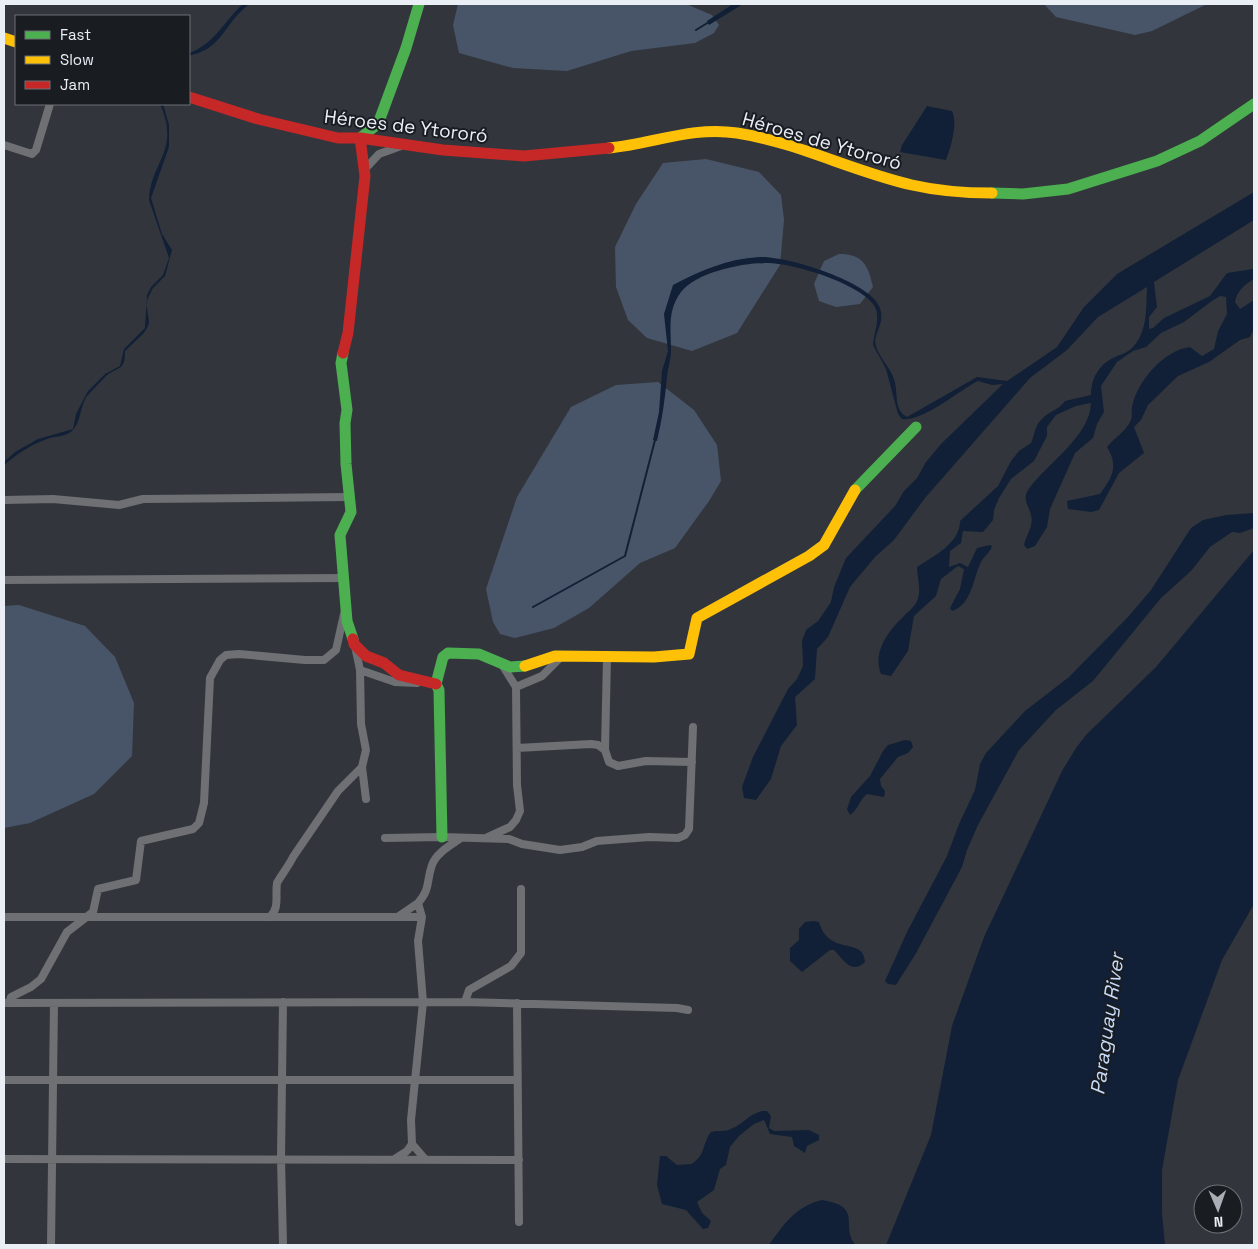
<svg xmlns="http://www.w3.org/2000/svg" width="1258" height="1249" font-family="'Space Grotesk',sans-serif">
<rect width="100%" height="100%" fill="#32363c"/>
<path fill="#485568" d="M458,4H686L712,15L719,25L714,33L695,43L631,51L567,71L513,68L459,53L453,25Z
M1044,4H1207L1152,31L1135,35L1056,17Z
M706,159L759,172L781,195L784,220L780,265L737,333L692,351L647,338L628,320L616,287L615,247L636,204L663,163Z
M839,254C863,254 868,265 873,287L860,304L836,307L819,301L814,284L824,261Z
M658,382L694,410L717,445L721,481L709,501L675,548L640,563L589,608L554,628L515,638L500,634L493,622L486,589L517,497L571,407L616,385Z
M19,605L85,626L115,657L134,703L132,756L94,794L30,823L4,828V606Z"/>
<path fill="#112036" d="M243,4H250C231,16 225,38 207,49C202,52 195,54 189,56V53C215,44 224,21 243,4Z
M733,4H743L709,25L707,21Z
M160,104H163L169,125V147L151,198L162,234L172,250L165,276L153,288L146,302L149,321L148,326L144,333L125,351C125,372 118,366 106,376C104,378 89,394 87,396C80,406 81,423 72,431C65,437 55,436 47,439C30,445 17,454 4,465V462L15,452L38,439L73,429L76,414L88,391L105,374L120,366L124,349L145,328L147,295L151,287L163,275L169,258L149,200C150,162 181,151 160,104Z
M927,106L952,111C958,123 951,147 946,160L900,152L902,145Z
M1254,192V220L1154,282L1157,307L1149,317V329L1153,328L1164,318L1210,296L1227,273L1253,269L1254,279C1244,285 1237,291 1235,302L1240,309L1254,300V329L1250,337L1240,340L1209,362L1178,376L1148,405L1141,420L1134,427L1144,453L1119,473L1099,510L1091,512L1068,509L1067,501L1100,494C1112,477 1119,467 1107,447C1114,438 1125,432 1130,422C1133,417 1131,413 1132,407C1137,381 1164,350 1190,347L1202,356L1214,349L1218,331L1227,314L1226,297L1220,296L1212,301L1184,322L1161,333L1146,347L1133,351L1117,362L1101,386L1104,412L1097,424L1093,438L1075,453L1050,509L1047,527L1035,546L1027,549L1024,545C1026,535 1034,526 1031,515C1029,506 1022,500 1028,490C1046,464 1090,437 1091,403L1076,406L1056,415L1047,427V436L1034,461L1011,479L999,498L994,510L993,520L983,532L963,531L961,543L950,551L949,567L960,563L968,567L977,548L990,545L992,546C990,553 984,556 981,562C973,578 972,605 952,611L950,608L960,589L964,569L958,566L941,579L936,596L914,616L908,651L891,676L881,674C872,652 889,630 904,616C908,611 914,608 917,601C922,589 917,579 917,567C934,556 960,543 960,521L998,486L1011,461L1019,451L1031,443C1034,437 1035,426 1040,421C1047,412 1059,410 1065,401L1091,395C1091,377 1100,363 1117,356C1122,354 1126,353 1131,349C1148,333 1146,308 1147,287L1098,317L1067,350L1030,378L925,498L894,540L875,557L850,587L828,637L817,649L815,679L795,697L797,725L781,746L771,779L756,800L744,798L742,787L753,757L788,689L797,679L803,666L802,641L806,630L818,621L831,602L834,587L846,558L895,506L904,491L917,478L926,462L941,444L1003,384L992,385L978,381C958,391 923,422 902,419L898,414L886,369L873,345C874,332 882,315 873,304C857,283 796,264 769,263C745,262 696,272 681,292C667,311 671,329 671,351C671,359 668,368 667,377C665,399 662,420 657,441L653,440L659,412L662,371L668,351L664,314L673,285C702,270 727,259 759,257C784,255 869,281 879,306C887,324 872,333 876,346C880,360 892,368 895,383C898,395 894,410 907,417L977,377L1007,381L1057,347L1084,307L1117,274Z
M1254,513V528L1240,533L1232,532L1210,547L1191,571L1161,598L1093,681L1056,710L1019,750L978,825L967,850L962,867L915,955L896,985L888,984L885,981L907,932L947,856L959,824L975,790L980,764L986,753L1025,711L1069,677L1128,617L1151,590L1191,528L1203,520L1226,515Z
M1254,550V904L1222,960L1178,1080L1162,1170V1213L1165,1245H886L931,1135L952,1026L984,937L1062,771L1076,748L1086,735L1156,667Z
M905,740L911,741L913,747L908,753L898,757L880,779L881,786L885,791L884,797L867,794C859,800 859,809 850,815L847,809L851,797L870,776L883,751L888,745Z
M814,921L819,922C829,957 864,936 865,962C851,975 844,960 834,950H830L802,972L790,961V948L799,940V929L805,922Z
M762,1111H767L771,1116L769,1128L774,1131L809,1130L819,1135V1140L807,1146L805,1153L794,1146L792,1137L770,1134L764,1120L754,1124L739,1136L730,1147L726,1165L720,1169L714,1190L697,1202L702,1213L711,1221L708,1228L703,1229L686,1210L662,1204L657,1185L660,1156H666L677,1165L691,1164C706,1156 702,1143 711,1132C718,1130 725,1132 731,1129C745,1123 746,1116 762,1111Z
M822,1200C865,1207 839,1226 856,1245H769C783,1225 796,1206 822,1200Z"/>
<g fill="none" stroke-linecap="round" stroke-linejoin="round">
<path stroke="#112036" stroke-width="2" d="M696,30L709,22
M533,607L625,556L655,440"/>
<path stroke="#6e7073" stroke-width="8" d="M4,145L32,154L36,150L50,104
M365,169L379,154L401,146
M4,500L53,499L119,505L143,499L348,497
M4,580L344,578
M355,646L360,670L395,682L417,683
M607,657L605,750L609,762L618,766L646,761L692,762
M360,670L361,724L366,750L362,767L366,799
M516,687L542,676L562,656
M517,748L591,744L598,745L605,750
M488,837L510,827L516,820L520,811L517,785L516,687L501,663
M385,838L442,837L509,839L522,844L560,850L582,847L597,841L649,837L678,838L685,835L689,829L693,727
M399,916L418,903
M4,917H422
M270,917C280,907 275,897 277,883C278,880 290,864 293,857L338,791L362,767
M465,1002L469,990L511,966L521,953V889
M4,1003L465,1002L677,1008L688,1010
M9,1003L11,997L31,987L41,979L67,932L93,912L98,889L136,880L141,841L193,829L199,823L204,803L210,678L220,660L226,655L239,654L305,660H324L336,650L344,614
M517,1003L519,1222
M4,1080H517
M396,1158L407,1151L412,1144
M4,1159L519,1160
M425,1159L412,1144L411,1120L423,1002L418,941L422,917L418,903C431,888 426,882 432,865C436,853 451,845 461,838
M51,1245L54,1003
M283,1245L281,1158L283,1002"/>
<path stroke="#4caf50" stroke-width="11" d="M360,138L378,124L406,48L419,4
M992,193L1023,194L1068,189L1157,161L1200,141L1254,104
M343,353L341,363L347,410L345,423L346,464L351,512L340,535L347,621L353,639
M855,490L916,427
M442,837L439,690L436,684L443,657L448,653L479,654L510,667L525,666"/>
<path stroke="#ffc107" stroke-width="11" d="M4,38L16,42
M609,148C653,144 692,126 737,133C796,142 854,172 912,185C938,191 965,193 992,193
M525,666L555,656L654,657L689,654L697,618L809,556L824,545L855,490"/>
<path stroke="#c62828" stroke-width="11" d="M189,97L258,119L338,138H360L443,150L524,156L609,148
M343,353L348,333L365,176L360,138
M353,639L354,644L366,656L384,663L399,675L436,684"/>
</g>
<g text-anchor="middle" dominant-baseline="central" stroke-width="4" stroke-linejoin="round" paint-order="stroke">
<g font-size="19" fill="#eaeff5" stroke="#191c21">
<text transform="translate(406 126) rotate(7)">Héroes de Ytororó</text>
<text transform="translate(822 141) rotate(16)">Héroes de Ytororó</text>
</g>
<g font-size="20" font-style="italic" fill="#c6daf9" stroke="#191c21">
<text transform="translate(1107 1024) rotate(-82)">Paraguay River</text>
</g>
</g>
<rect width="1258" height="1249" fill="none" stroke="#eaeff5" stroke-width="10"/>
<rect x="15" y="15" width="175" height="90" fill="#191c21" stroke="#6d7076"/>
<rect x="25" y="31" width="25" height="8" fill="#4caf50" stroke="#6d7076"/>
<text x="60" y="40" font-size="15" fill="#eaeff5">Fast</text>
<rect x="25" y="56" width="25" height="8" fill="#ffc107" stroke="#6d7076"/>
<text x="60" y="65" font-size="15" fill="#eaeff5">Slow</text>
<rect x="25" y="81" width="25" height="8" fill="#c62828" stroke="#6d7076"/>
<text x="60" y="90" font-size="15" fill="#eaeff5">Jam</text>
<g transform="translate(1218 1209) rotate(178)"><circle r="24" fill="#191c21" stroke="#6d7076"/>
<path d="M0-4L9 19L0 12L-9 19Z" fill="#aaaeb4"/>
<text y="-8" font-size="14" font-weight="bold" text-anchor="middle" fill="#eaeff5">N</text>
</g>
</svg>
